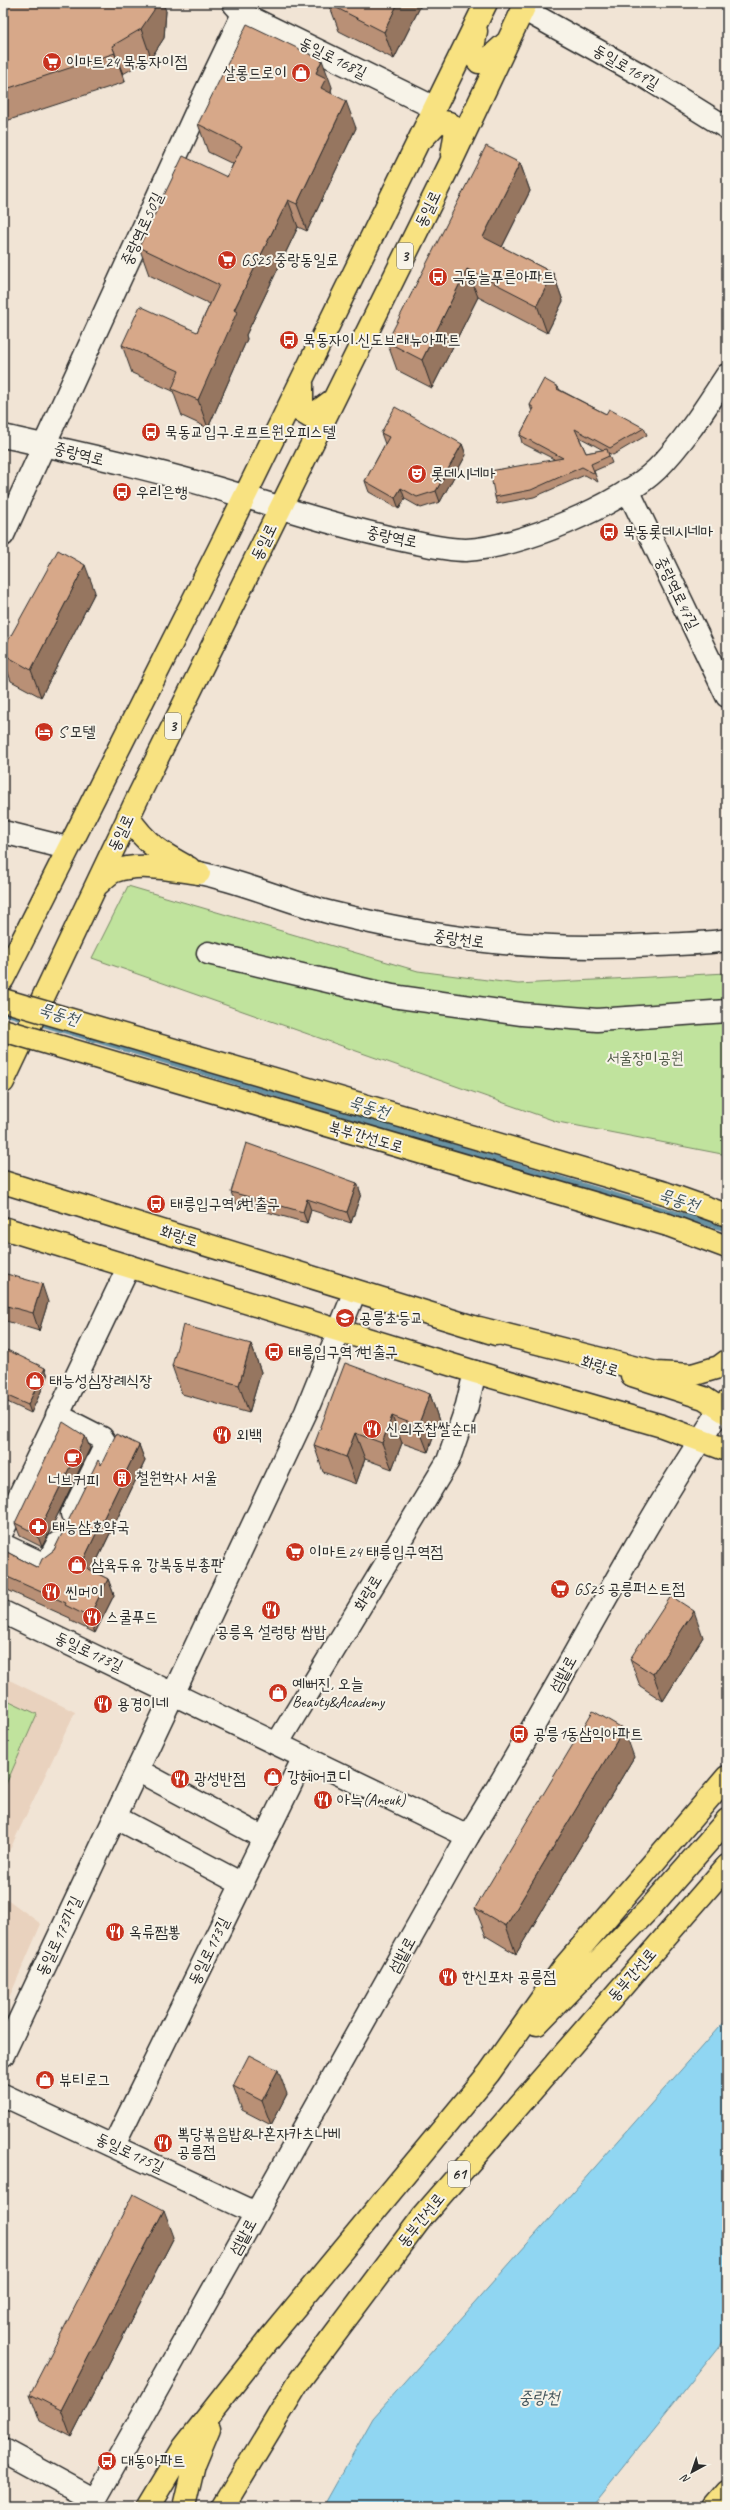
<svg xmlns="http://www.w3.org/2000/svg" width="730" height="2510" font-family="Caveat,'Poor Story',sans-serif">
<rect width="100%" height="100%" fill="#f1e4d5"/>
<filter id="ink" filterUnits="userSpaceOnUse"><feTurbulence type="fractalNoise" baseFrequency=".025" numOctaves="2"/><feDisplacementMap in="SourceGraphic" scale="8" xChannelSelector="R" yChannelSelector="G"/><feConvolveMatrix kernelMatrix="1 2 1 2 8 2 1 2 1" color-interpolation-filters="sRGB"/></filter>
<g filter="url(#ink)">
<path fill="#e9d2be" d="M3,1677L75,1712L3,1864Z
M3,1896L41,1924L3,2012Z"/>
<path fill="#c0e39d" stroke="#768764" d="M128,886L418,971L518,984L727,973V1155L558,1122L92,958Z
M3,1698L37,1714L3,1791Z"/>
<path fill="#90d6f2" stroke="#6892a2" d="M727,2018V2337L591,2507H323L373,2418Z"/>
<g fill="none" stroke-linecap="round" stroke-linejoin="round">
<path stroke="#6892a2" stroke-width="6" d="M3,1012L727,1229"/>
<g stroke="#2b2b2b" stroke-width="25">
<path id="street" d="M234,4L243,14L435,108
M523,9L645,77L727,128
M628,490L727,696
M3,535L199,106L243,14
M3,832L67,848
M208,953L392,996L522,1014L597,1020L727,1011
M57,1415L102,1438L106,1444L72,1514
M3,1530L129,1266
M3,1545L43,1564L49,1560L58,1543
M3,1612L468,1836
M277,1744L448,1461L466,1409L475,1372
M137,1770L264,1838
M115,1817L242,1884
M3,2055L306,1412L355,1291
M3,2095L256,2213
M114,2145L304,1757
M3,2450L95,2500"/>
</g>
<g stroke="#2b2b2b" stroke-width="25">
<path id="secondary" d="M3,436C84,454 167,472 246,497C298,513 349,529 402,540C422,544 445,550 466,550C518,548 620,505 657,469C684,442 706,407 727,375
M199,873C245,882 287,902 332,913C441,940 542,952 655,945C679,944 703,944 727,940
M91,2507L468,1836C556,1696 628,1546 721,1409"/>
</g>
<g stroke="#2b2b2b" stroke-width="25">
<path id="primary" d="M476,31L472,54L479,62L487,60L506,43
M423,138L439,121L449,123L456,130L452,155
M302,384V412L310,417L333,400
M128,817C147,845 160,852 189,868
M96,886C102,881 109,873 115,871C141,862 173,870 199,873
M3,979L219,549L486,3
M3,1082L139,795L451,162L526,3
M3,1182L496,1334
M3,1228L475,1372L662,1426L727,1450
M632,1375L704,1398L727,1413"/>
</g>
<g stroke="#2b2b2b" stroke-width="25">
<path id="highway" d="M665,1193L727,1215
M668,1225L727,1247
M479,1328L656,1373L692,1375L719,1367L727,1361
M721,1409L727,1402
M537,2024L649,1909L727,1820
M148,2507L184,2447L269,2339L489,2073L564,1967L727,1777
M184,2507L194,2464L209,2428
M223,2507L300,2380L423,2216L727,1866
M714,2507L727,2492"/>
</g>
<use href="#street" stroke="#f7f3e8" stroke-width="22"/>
<use href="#secondary" stroke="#f7f3e8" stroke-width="22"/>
<use href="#primary" stroke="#f8e281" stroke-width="22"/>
<use href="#highway" stroke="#f8e281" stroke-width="22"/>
<g stroke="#2b2b2b" stroke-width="25" stroke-linecap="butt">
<path id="highway-bridge" d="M3,1000L665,1193
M3,1030L668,1225"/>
</g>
<use href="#highway-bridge" stroke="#f8e281" stroke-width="22"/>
</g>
<path fill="#b99076" stroke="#2b2b2b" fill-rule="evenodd" d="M3,3L166,11L164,38L151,58L123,74L125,82L3,122Z
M422,3L394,59L339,31L329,4Z
M332,87L331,91L332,93L356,128L307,231L298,227L246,335L247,339L208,428L182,416L173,391L132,373L122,345L197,332L210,304L149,275L139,247L227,177L233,164L208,152L198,124Z
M520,163L530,191L502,247L553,273L563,301L547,333L478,297L432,388L397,370L387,342Z
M558,387L560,390L606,414L644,428L647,435L613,455L608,453L612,463L594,471L598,482L585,475L534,497L497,504L495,497L554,459L522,443L520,435L532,412L530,405ZM579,437L594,445L603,450L586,453Z
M381,433L462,444L466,455L440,502L421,508L405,499L399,509L369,492L365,481L385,444Z
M95,592L41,697L11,681L3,658V650Z
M357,1183L361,1194L351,1223L311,1210L307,1223L235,1203L231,1192Z
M3,1273L48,1302L39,1331L3,1320Z
M251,1344L261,1372L249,1413L182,1394L172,1366Z
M3,1358L45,1368L48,1376L31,1413L3,1400Z
M430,1394L439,1421L428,1452L402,1443L392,1469L365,1459L356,1484L323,1472L314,1445Z
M85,1436L90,1448L42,1547L20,1536L15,1523Z
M139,1445L145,1461L92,1571L108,1579L114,1595L95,1633L71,1621L70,1618L3,1588V1550L38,1568L54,1550L101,1465Z
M703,1637L663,1701L640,1686L630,1659Z
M634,1757L516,1954L486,1936L475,1908Z
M233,2086L287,2094L271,2125L242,2110Z
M174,2237L71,2437L40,2421L30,2394Z"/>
<path fill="#967660" stroke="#2b2b2b" d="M154,3H163L166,11L164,38L151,58L141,29Z
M398,3H422L394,59L384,32Z
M112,46L123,74L125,82Z
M322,60L332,87L331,91L336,106L331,116L316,73Z
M346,101L356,128L307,231L297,204Z
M520,163L530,191L493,265L483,237Z
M288,200L298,227L246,335L247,339L208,428L198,400L234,310Z
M467,269L478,297L432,388L422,360Z
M553,273L563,301L547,333L537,305Z
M462,444L466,455L440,502L436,491Z
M401,488L405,499L399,509L395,498Z
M85,565L95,592L41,697L31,670Z
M357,1183L361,1194L351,1223L347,1212Z
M307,1199L311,1210L307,1223L303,1212Z
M42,1284L48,1302L39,1331L33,1313Z
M251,1344L261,1372L249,1413L239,1385Z
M45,1368L48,1376L31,1413L28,1405Z
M430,1394L439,1421L428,1452L418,1426Z
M392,1416L402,1443L392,1469L382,1443Z
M355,1433L365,1459L356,1484L346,1457Z
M85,1436L90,1448L42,1547L37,1534Z
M139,1445L145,1461L87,1581L81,1565Z
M108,1579L114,1595L95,1633L89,1617Z
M694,1611L703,1637L663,1701L653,1674Z
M624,1729L634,1757L516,1954L506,1926Z
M3,1913L7,1924L3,1933Z
M278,2070L287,2094L271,2125L262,2101Z
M164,2210L174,2237L71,2437L61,2410Z"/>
<path fill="#d7a889" stroke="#2b2b2b" d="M3,3H154V10L141,29L112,46L115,53L3,90Z
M330,3H398L384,32L329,4Z
M247,24L322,60L316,73L326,78L321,88L346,101L297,204L288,200L234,310L237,312L198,400L172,389L179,371L122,345L140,306L197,332L219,285L139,247L183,156L227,177L242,146L198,124Z
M486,146L520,163L483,237L553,273L537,305L467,269L422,360L387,342Z
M544,379L558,387L557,389L606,414L609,409L644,428L610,448L575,429L586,453L607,449L609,456L591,464L595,474L582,467L531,490L495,497L490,471L563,458L520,435L534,408L530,405Z
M395,407L462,444L436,491L417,497L401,488L395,498L365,481L389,437L381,433Z
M58,550L85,565L31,670L3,654V650Z
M246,1143L357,1183L347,1212L307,1199L303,1212L231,1192Z
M3,1273L42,1284L33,1313L3,1305Z
M183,1325L251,1344L239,1385L172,1366Z
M7,1350L45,1368L28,1405L3,1394V1358Z
M345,1363L430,1394L418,1426L392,1416L382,1443L355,1433L346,1457L314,1445Z
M63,1422L85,1436L37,1534L15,1523Z
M116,1434L139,1445L81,1565L108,1579L89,1617L65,1605L66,1603L3,1575V1550L38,1568L42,1559L54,1550L98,1460L101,1465Z
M671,1596L694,1611L653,1674L630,1659Z
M593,1711L624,1729L506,1926L475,1908Z
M249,2055L278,2070L262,2101L233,2086Z
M133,2194L164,2210L61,2410L30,2394Z"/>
</g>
<defs>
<g id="supermarket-disc" transform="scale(1)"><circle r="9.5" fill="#c8321e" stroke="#f7f3e8"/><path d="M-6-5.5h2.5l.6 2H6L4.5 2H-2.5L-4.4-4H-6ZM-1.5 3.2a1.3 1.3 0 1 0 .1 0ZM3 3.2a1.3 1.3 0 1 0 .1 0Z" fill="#fff"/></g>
<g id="shop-disc" transform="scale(1)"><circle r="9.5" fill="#c8321e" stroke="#f7f3e8"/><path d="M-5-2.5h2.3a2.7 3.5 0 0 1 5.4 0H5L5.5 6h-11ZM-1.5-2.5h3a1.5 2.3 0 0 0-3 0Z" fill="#fff"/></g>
<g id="bus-disc" transform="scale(1)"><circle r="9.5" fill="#c8321e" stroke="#f7f3e8"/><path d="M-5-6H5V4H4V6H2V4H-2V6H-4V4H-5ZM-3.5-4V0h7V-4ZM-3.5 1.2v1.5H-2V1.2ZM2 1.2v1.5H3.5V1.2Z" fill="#fff"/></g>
<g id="theatre-disc" transform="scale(1)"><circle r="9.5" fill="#c8321e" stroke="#f7f3e8"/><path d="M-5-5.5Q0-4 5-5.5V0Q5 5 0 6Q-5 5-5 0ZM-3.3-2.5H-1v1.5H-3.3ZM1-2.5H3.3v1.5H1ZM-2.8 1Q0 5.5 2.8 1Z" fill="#fff"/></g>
<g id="hotel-disc" transform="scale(1)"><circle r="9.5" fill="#c8321e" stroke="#f7f3e8"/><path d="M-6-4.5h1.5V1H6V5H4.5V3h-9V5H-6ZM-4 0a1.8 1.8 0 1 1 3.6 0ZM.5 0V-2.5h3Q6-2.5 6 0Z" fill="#fff"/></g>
<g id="school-disc" transform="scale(1)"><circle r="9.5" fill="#c8321e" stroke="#f7f3e8"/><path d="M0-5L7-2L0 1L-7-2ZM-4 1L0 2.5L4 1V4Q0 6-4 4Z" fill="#fff"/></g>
<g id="restaurant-disc" transform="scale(1)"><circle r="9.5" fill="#c8321e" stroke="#f7f3e8"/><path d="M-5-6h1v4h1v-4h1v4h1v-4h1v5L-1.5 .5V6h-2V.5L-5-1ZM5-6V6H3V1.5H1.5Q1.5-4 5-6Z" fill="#fff"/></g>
<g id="cafe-disc" transform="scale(1)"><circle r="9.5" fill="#c8321e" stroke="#f7f3e8"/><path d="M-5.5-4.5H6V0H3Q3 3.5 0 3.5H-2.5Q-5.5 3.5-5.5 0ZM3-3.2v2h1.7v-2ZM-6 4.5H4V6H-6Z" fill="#fff"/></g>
<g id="building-disc" transform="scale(1)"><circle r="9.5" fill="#c8321e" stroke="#f7f3e8"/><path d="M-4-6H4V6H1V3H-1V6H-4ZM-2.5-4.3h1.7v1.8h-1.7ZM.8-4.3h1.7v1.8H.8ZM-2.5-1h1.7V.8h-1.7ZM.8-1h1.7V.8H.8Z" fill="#fff"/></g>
<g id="pharmacy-disc" transform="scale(1)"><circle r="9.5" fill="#c8321e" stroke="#f7f3e8"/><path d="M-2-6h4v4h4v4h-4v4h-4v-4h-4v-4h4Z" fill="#fff"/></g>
</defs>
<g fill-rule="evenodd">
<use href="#supermarket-disc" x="52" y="62"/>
<use href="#shop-disc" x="301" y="73"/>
<use href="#supermarket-disc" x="227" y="260"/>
<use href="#bus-disc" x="438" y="277"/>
<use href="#bus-disc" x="289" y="340"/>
<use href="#bus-disc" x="151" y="432"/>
<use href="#theatre-disc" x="417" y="474"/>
<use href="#bus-disc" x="122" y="492"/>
<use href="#bus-disc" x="609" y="532"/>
<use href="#hotel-disc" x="44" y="732"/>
<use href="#bus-disc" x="156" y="1204"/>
<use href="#school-disc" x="345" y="1318"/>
<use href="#bus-disc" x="274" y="1352"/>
<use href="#shop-disc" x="35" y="1381"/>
<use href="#restaurant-disc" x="372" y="1429"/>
<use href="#restaurant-disc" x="222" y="1435"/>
<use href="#cafe-disc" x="73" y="1458"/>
<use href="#building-disc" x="122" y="1478"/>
<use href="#pharmacy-disc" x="38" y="1527"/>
<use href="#supermarket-disc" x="295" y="1552"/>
<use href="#shop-disc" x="77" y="1565"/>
<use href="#supermarket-disc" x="560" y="1589"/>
<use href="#restaurant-disc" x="51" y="1592"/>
<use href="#restaurant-disc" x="271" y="1610"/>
<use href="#restaurant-disc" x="92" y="1617"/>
<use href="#shop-disc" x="278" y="1693"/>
<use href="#restaurant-disc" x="103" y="1704"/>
<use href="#bus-disc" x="519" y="1734"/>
<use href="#shop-disc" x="273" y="1777"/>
<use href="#restaurant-disc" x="180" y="1779"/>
<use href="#restaurant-disc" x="323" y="1800"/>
<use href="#restaurant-disc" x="115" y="1932"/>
<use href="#restaurant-disc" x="448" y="1977"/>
<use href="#shop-disc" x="45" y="2080"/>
<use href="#restaurant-disc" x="163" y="2143"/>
<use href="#bus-disc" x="107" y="2461"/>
</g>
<g text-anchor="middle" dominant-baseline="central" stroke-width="4" stroke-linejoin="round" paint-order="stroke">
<g fill="#f7f3e8" stroke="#686764" stroke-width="1">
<rect x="397" y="243" width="16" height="26" rx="3"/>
<rect x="165" y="713" width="16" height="26" rx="3"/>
<rect x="448" y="2161" width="22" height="26" rx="3"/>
</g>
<g font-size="15" font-weight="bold" fill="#2b2b2b">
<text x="405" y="256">3</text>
<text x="173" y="726">3</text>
<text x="459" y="2174">61</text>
</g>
<g font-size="16" fill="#2b2b2b" stroke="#f7f3e8">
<text transform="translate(333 58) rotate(26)">동일로168길</text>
<text transform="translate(626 67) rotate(30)">동일로169길</text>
<text transform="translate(428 209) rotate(-64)">동일로</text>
<text transform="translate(142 229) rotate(-65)">중랑역로50길</text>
<text transform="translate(79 454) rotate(14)">중랑역로</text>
<text transform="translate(392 537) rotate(12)">중랑역로</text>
<text transform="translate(264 542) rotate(-64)">동일로</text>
<text transform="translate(677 593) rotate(64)">중랑역로47길</text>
<text transform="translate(121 833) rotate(-65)">동일로</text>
<text transform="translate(459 939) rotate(8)">중랑천로</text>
<text transform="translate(366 1137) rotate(16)">북부간선도로</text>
<text transform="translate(179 1236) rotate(17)">화랑로</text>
<text transform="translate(600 1366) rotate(17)">화랑로</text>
<text transform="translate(368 1593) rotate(-59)">화랑로</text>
<text transform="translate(89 1652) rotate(25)">동일로173길</text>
<text transform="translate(563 1674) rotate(-61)">섬밭로</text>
<text transform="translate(59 1936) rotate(-65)">동일로173가길</text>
<text transform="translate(209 1951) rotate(-64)">동일로173길</text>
<text transform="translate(402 1955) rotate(-61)">섬밭로</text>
<text transform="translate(632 1975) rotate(-49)">동부간선로</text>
<text transform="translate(130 2153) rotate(25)">동일로175길</text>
<text transform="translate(421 2220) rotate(-51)">동부간선로</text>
<text transform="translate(243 2237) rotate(-61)">섬밭로</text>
</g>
<g font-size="16" fill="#2b2b2b" stroke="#f7f3e8" text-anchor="start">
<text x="66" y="62">이마트24 묵동자이점</text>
<text x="287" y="73" text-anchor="end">살롱드로이</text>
<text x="241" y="260">GS25 중랑동일로</text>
<text x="452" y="277">극동늘푸른아파트</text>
<text x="303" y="340">묵동자이.신도브래뉴아파트</text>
<text x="165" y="432">묵동교입구.로프트원오피스텔</text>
<text x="431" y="474">롯데시네마</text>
<text x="136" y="492">우리은행</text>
<text x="623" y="532">묵동롯데시네마</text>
<text x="58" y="732">S 모텔</text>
<text x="170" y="1204">태릉입구역8번출구</text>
<text x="359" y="1318">공릉초등교</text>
<text x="288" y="1352">태릉입구역1번출구</text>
<text x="49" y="1381">태능성심장례식장</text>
<text x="386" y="1429">신의주찹쌀순대</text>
<text x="236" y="1435">외백</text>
<text x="136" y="1478">철원학사 서울</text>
<text x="73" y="1480" text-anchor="middle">너브커피</text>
<text x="52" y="1527">태능삼호약국</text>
<text x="309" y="1552">이마트24 태릉입구역점</text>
<text x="91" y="1565">삼육두유 강북동부총판</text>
<text x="574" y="1589">GS25 공릉퍼스트점</text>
<text x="65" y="1592">씬머이</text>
<text x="106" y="1617">스쿨푸드</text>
<text x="271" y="1632" text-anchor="middle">공릉옥 설렁탕 쌉밥</text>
<text x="292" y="1684">예뻐진, 오늘<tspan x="292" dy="18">Beauty&amp;Academy</tspan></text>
<text x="117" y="1704">용경이네</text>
<text x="533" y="1734">공릉1동삼익아파트</text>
<text x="287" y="1777">강헤어코디</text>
<text x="194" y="1779">광성반점</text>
<text x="337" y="1800">아늑(Aneuk)</text>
<text x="129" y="1932">옥류짬뽕</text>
<text x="462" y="1977">한신포차 공릉점</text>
<text x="59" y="2080">뷰티로그</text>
<text x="177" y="2134">뽁당볶음밥&amp;나혼자카츠나베<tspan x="177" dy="18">공릉점</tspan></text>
<text x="121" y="2461">대동아파트</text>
</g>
<g font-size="16" fill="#505948" stroke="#f7f3e8">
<text x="645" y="1058">서울장미공원</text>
</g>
<g font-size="17" font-style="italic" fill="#44565d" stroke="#f7f3e8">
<text transform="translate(59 1014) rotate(17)">묵동천</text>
<text transform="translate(369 1107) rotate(17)">묵동천</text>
<text transform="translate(679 1200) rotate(17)">묵동천</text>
<text x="539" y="2397">중랑천</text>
</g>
</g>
<rect width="730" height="2510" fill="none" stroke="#f7f3e8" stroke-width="16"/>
<rect x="8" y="8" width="714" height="2494" fill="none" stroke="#2b2b2b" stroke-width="1.5" filter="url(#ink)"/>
<g transform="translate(692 2472) rotate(220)" stroke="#f7f3e8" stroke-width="3" paint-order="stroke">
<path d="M0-3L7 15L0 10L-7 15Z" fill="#2b2b2b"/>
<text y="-6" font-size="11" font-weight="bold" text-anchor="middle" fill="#2b2b2b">N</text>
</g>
</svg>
